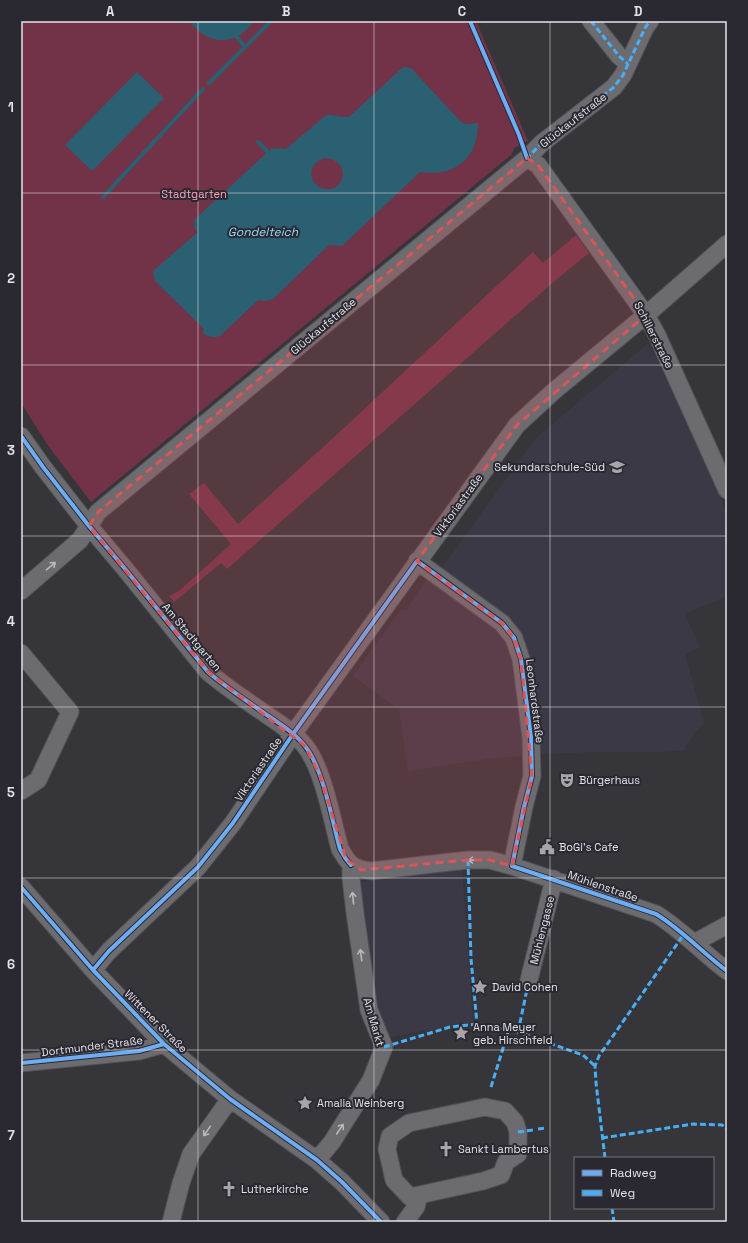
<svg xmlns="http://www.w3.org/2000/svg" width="748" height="1243" font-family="'Space Grotesk',sans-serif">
<rect width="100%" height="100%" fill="#35353a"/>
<path fill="#3c3947" d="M647,344L653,351L727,513V596L685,614L700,647L685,654L704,723L693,735L684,750L664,752H596L546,754L487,759L408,771L399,709L353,676L401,609L406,610L430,575L434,578L444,565L535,439Z
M462,868L473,1022L379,1039L356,883Z"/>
<path fill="#723348" d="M21,21H476L528,141L514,148L512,154L91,502L49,447L21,403Z
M576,235L589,253L557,279L227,569L221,563L174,602L169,596L179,591L231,544L189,494L204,483L238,524L332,439L533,252L543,263Z"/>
<path fill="#2b5f72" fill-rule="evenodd" d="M189,21H254C241,40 220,47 200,32C196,29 193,25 189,21Z
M406,67L411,68L462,123L467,124L478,123C478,159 455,177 420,172L342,246L330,245L327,247L273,299L266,301L258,300L220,336C213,338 207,337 202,332L204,329L155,281L153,271L198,232L194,227L195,219L272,148L286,149L326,115C337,114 339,119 350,116L402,68ZM326,158C352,161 345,193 324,189C318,187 314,184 312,178C309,168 316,160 326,158Z
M137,72L164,98L92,171L65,145Z"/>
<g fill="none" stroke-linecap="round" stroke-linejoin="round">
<path stroke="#2b5f72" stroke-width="4" d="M237,37L245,47
M209,83L271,21
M258,142L268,152
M103,197L203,89"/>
<g stroke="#515155" stroke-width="19">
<path id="minor" d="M591,21L619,56L628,64
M527,158L538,165L646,315L657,335L727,490
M21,436L43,467L89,526L126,570L208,672C227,688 247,701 267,715C280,724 295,733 305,746C323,768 332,820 340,849C349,865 353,869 371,871L468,860H490L512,866L656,914C682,930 703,953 727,971
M417,561L502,623L514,638L521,659L531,737L532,776L524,807L512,866
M21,591L80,540L98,512L527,158L542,143L614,87L623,75L645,28L650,21
M21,653L70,712L38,780L21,791
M21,887L93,970L164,1044L230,1099L317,1160L342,1182L381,1222
M694,943L727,925
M93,970L109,951L198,867L233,823L293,734L517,425L554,391L646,315L727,244
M529,980L554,879
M21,1063L139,1051L164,1044
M485,1107L505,1111L515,1122L518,1132V1154L506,1162L501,1175L483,1181L410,1197L394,1180L387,1149L390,1136L409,1123Z
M317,1160L332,1142L371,1080L384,1047L369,1010L355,913L351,878V865
M171,1222L181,1183L191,1154L230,1099
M405,1222L416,1207L419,1196"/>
</g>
<use href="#minor" stroke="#6c6b70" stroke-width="17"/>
<path stroke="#49aef6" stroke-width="3" stroke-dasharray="6 3" stroke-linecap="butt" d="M591,21L619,56L628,64
M526,157L527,158L542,143L614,87L623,75L645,28L650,21
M468,860L471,959L477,1024
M518,1032L529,980
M384,1047L450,1027L477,1024L518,1032L583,1055L595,1066
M491,1087L509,1029
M538,1129L547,1128
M518,1132L533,1130
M602,1138L693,1124L722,1125L727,1129
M605,1158L596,1083L595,1066L599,1056L684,934
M612,1208L614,1222"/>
<g stroke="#2a2932" stroke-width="6">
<path id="cycleway" d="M470,21L519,135L527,158
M21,436L43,467L89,526L126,570L208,672C227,688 247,701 267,715C280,724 295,733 305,746C323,768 332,820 340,849L346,859L351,865
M21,887L93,970L164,1044L230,1099L317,1160L342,1182L381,1222
M93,970L109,951L198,867L233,823L293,734L417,561L502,623L514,638L521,659L531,737L532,776L524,807L512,866L656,914C682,930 703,953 727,971
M21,1063L139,1051L164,1044"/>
</g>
<use href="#cycleway" stroke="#6dadf4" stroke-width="4"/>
</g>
<defs><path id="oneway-shaft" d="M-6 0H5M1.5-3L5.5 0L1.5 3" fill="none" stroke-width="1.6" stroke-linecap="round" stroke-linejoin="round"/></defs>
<g stroke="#b9b8bd">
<use href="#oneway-shaft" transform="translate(51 566) rotate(-40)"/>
<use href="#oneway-shaft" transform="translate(474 860) rotate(179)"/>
<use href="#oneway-shaft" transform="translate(353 898) rotate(-96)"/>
<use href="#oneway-shaft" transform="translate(361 955) rotate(-98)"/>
<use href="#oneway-shaft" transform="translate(340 1129) rotate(-56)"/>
<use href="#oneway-shaft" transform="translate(207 1131) rotate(125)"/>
</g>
<path fill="#d95658" fill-opacity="0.2" stroke="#d95658" stroke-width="3" stroke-dasharray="8 5" stroke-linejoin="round" d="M527,158L538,165L646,315L517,425L417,561L502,623L514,638L521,659L532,776L512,866L490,860H468L361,870L346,859L320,776L305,746L208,672L89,526L98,512Z"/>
<path fill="none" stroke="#e3e2e7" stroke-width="1" stroke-opacity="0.55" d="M198,21V1222M374,21V1222M550,21V1222M21,193H727M21,365H727M21,536H727M21,707H727M21,878H727M21,1050H727"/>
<defs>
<g id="school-bare" transform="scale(1.2)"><path d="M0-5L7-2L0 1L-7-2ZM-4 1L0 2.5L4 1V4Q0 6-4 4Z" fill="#a6a5aa" stroke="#2a2932" stroke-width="2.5" paint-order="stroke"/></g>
<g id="theatre-bare" transform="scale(1.2)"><path d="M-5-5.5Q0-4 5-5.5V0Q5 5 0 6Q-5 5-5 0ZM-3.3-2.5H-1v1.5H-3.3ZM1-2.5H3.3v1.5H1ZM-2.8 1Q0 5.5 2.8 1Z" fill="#a6a5aa" stroke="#2a2932" stroke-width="2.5" paint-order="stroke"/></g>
<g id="civic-bare" transform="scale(1.2)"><path d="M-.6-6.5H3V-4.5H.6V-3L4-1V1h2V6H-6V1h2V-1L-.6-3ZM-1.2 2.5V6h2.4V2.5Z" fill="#a6a5aa" stroke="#2a2932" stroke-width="2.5" paint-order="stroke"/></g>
<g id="sight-bare" transform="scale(1.2)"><path d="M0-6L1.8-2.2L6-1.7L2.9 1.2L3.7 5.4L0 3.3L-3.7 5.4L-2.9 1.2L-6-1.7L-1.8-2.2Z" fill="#a6a5aa" stroke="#2a2932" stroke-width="2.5" paint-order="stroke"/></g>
<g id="church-bare" transform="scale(1.2)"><path d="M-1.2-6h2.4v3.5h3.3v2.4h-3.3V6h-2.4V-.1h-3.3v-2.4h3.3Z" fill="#a6a5aa" stroke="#2a2932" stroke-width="2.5" paint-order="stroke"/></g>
</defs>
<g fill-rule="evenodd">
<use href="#school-bare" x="617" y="467"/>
<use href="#theatre-bare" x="567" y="780"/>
<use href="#civic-bare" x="547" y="847"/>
<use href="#sight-bare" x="480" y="987"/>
<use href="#sight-bare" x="461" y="1033"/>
<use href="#sight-bare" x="305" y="1103"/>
<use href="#church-bare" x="446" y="1149"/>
<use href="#church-bare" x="229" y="1189"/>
</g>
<g text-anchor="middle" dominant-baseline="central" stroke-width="4" stroke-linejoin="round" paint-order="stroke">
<g font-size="11" fill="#e3e2e7" stroke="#2a2932">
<text transform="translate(573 120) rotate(-38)">Glückaufstraße</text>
<text transform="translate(323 326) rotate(-40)">Glückaufstraße</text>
<text transform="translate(654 335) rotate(63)">Schillerstraße</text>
<text transform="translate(458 505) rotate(-54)">Viktoriastraße</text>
<text transform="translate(192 637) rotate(50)">Am Stadtgarten</text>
<text transform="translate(535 701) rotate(83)">Leonhardstraße</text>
<text transform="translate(258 769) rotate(-56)">Viktoriastraße</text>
<text transform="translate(603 886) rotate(19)">Mühlenstraße</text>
<text transform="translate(542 930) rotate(-76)">Mühlengasse</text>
<text transform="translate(156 1021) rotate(45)">Wittener Straße</text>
<text transform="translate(374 1022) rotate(74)">Am Markt</text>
<text transform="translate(92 1046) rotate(-7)">Dortmunder Straße</text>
</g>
<g font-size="11" fill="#ffa2bb" stroke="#2a2932">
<text x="194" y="194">Stadtgarten</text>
</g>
<g font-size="11" fill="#e3e2e7" stroke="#2a2932" text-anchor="start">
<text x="605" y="467" text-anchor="end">Sekundarschule-Süd</text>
<text x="579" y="780">Bürgerhaus</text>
<text x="559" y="847">BoGi's Cafe</text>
<text x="492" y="987">David Cohen</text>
<text x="473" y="1027">Anna Meyer<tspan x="473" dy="13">geb. Hirschfeld</tspan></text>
<text x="317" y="1103">Amalia Weinberg</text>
<text x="458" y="1149">Sankt Lambertus</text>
<text x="241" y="1189">Lutherkirche</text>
</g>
<g font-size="12" font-style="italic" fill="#92dffb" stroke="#2a2932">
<text x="263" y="232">Gondelteich</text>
</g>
</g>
<rect width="748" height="1243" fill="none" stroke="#2a2932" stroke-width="44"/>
<rect x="574" y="1157" width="140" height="52" fill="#2a2932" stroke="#74737a"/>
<rect x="582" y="1170" width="20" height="6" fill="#6dadf4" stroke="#74737a"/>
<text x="610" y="1177" font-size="12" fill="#e3e2e7">Radweg</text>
<rect x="582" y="1190" width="20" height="6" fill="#49aef6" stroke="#74737a"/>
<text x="610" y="1197" font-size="12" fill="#e3e2e7">Weg</text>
<rect x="22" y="22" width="704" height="1199" fill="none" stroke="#e3e2e7" stroke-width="1.5"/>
<g font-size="13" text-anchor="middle" font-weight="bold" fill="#e3e2e7">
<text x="110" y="16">A</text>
<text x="286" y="16">B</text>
<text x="462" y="16">C</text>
<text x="638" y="16">D</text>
<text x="11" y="112">1</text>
<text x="11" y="283">2</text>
<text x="11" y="455">3</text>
<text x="11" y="626">4</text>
<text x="11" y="797">5</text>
<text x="11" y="969">6</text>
<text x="11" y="1140">7</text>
</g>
</svg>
